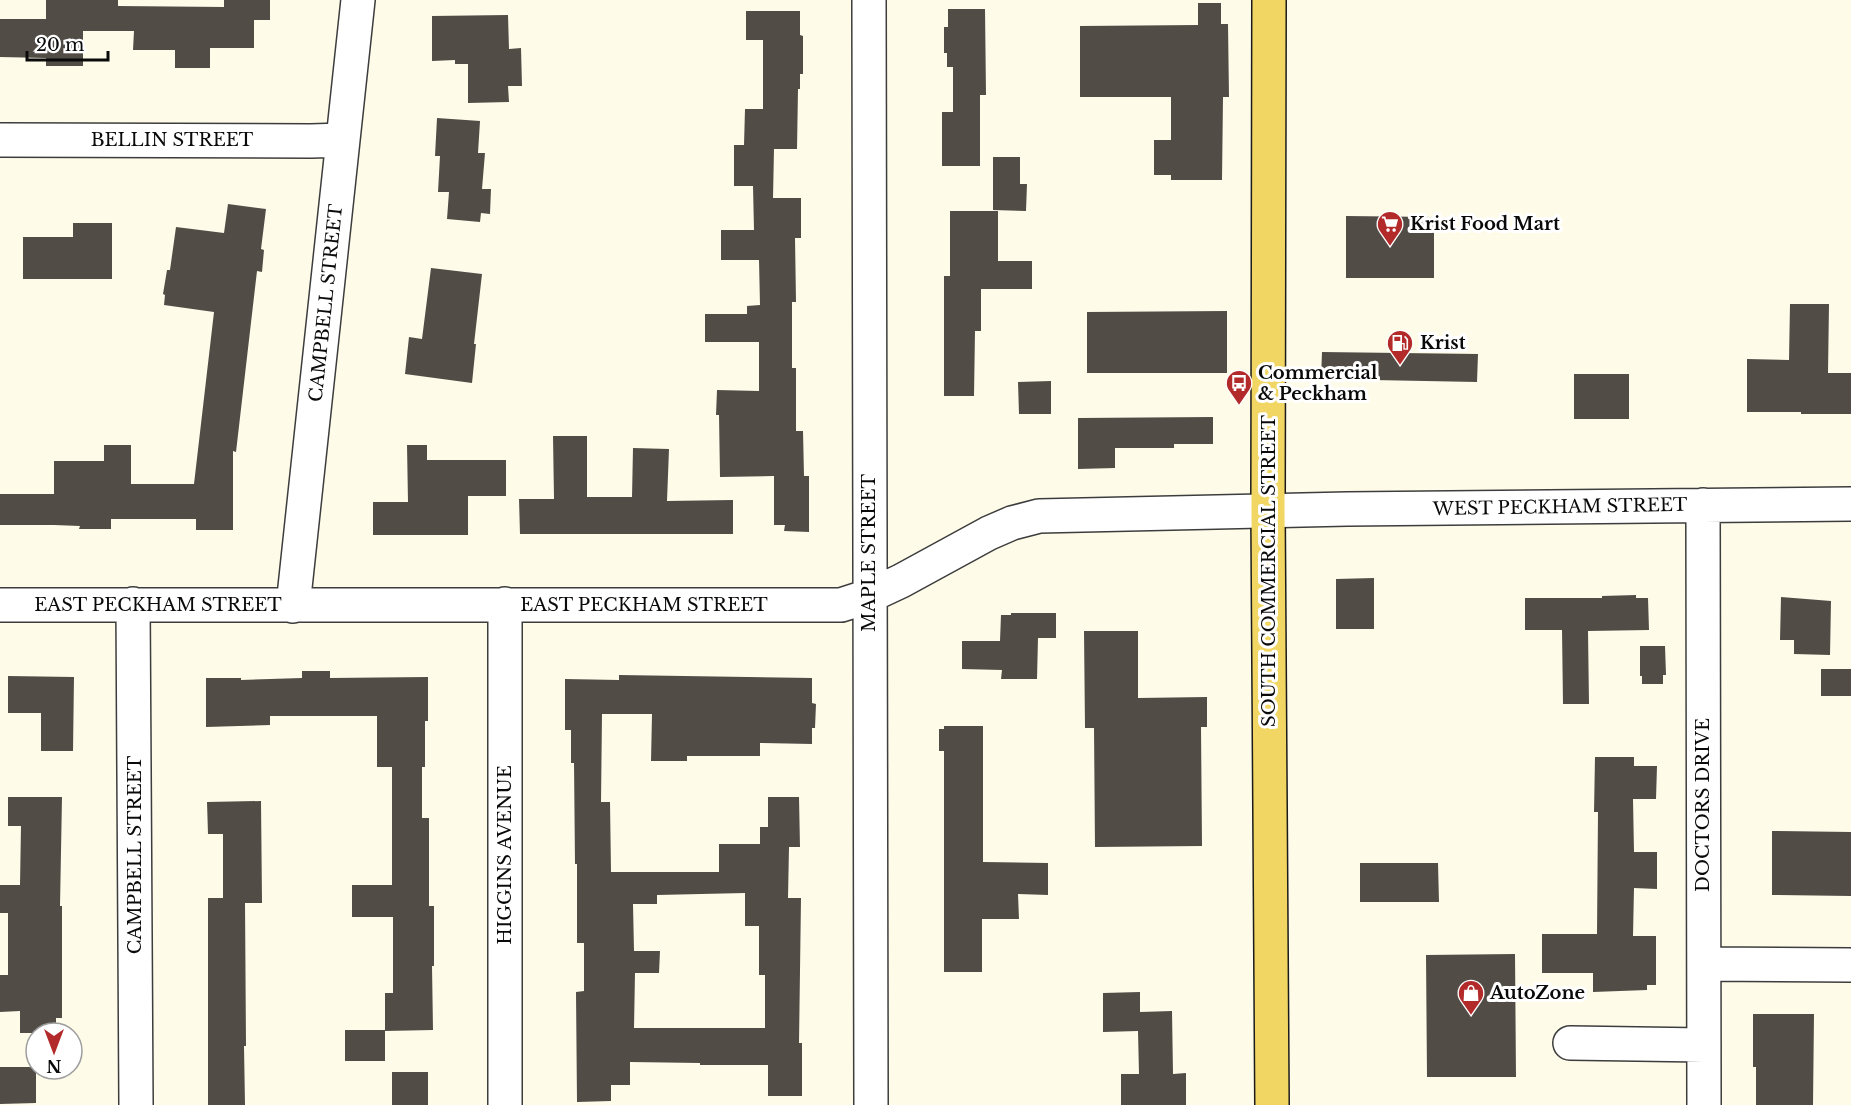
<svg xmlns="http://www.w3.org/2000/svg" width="1851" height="1105" font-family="'Libre Baskerville',serif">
<rect width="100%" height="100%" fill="#fefbe8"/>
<path fill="#524c47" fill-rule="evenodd" d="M46,0H118V6L224,7V0H270V20H254V48H210V68H175V50H133L134,31H83V66H46V58L0,57V19H46Z
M1198,3H1221V24H1228L1229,97H1223L1222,180H1171V175H1154V140H1171V97H1080V26L1198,25Z
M948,9H985L986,95H980V166H942V112H953V67H947V53H944V27H948Z
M746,11H800V35L803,36V74H800V89H798L797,149H774L773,198H801V238H795L796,302H792V368H796V431H803L804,476H809V532L784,531L785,525H774V476L720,477L719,415H716L717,390L759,391V342H705V314H747V306L760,305L759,260H721V230H754L753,186H734V145H744L745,109H763V40H746Z
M508,15L509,49L521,48L522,86H508L509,102L468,103V64H455V60L432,61V16Z
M437,118L480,121L478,153H485L482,189H491L490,214L481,213L480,222L447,219L449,192H438L440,156H435Z
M993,157H1020V184H1027L1026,211L993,210Z
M228,204L266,209L261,249L264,250L262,272L257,271L236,452L233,451V530H196V519H111V529H79L80,526L54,525H0V494H54V461H104V445H131V484H194L214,312L164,305L165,295L163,294L167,270H170L176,227L224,233Z
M950,211H998V261H1032V289H981V331H975L974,396H944V276H950Z
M1346,216L1434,217V278H1346Z
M73,223H112V279H23V237H73Z
M431,268L482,274L474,344H476L472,383L405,374L409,337L422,339Z
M1790,304H1829L1828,373H1851V414H1801V412H1747V359L1789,360Z
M1227,311V373H1087V312Z
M1322,352L1478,354L1477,382L1321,379Z
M1574,374H1629V419H1574Z
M1051,381V414H1019L1018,382Z
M1213,417V444H1174V448H1115V468L1078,469V418Z
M553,436H587V497H632L633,448L669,449L667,501L733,500V534H520L519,499H554Z
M407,445H427V460H506V496H468V535H373V502H408Z
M1374,578V629H1336V579Z
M1636,595V598H1648L1649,630L1588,631L1589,704H1563L1562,630H1525V598H1602V596Z
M1781,597L1831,601L1830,655L1794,654V640H1780Z
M1011,613H1056V638H1038L1037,679H1001L1002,670L962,669V641H1000L1001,615H1011Z
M1084,631H1138V698L1207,697V727H1201L1202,846L1095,847L1094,728H1085Z
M1640,646H1665L1666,675H1663V684H1642V676H1640Z
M1821,669H1851V696H1821Z
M302,671H330V678L428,677V721H425V767H422V818H429V906H434V966H432L433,1030L385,1031V993H393V917H352V885H392V767H377V716H270V725L206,727V678H241V680L302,678Z
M619,675L812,678V703L816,704L815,728H812V744L760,743V756H687V761H651L652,714H602L601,802H610L611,872H719V844H760V827H768V797H799L800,847H789L788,898H801L799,1043H802V1096H768V1065H700V1063L630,1062V1085H611V1101L577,1102L576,992L584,991V943H577V864H575L574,763H571V730H565V679L619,680ZM745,893V926H759V975H765V1028H634L635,973H659L660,951H634L633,904H657V895Z
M8,676L74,677L73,751H41V713H8Z
M944,726H983V862L1048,863V895L1018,894L1019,919H982V972H944V751H939V729H944Z
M1595,757H1634V766H1657L1656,799H1633L1634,852H1657V889L1634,888L1633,936H1656V985H1647V990L1593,992V973H1542V934H1597L1598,812H1594Z
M8,797H62L60,906H62V1018H56V1033H20V1011L0,1012V975H8V913H0V885H20L21,826H8Z
M261,801L262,903H245L246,1046H244L245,1105H208V898H223V834H208L207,802Z
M1772,831L1851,832V896L1772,895Z
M1360,863H1438L1439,902H1360Z
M1515,954L1516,1077H1427L1426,955Z
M1140,992V1012L1172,1011L1173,1074L1186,1073V1105H1121V1074H1139L1138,1031L1103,1032V993Z
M1753,1014H1814L1813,1105H1756V1067H1753Z
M345,1030H385V1061H345Z
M0,1067H36V1103L0,1104Z
M392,1072H428V1105H392Z"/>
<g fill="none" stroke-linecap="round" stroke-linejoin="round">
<g stroke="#3d3d3d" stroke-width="36">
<path id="minor" d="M869,0L871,1105
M0,140L311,141L343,140
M1703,505L1704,1105
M133,604L136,1105
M505,604V1105
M0,605H841L869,596L901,581L989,533L1012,523L1039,516L1347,509L1851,504
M293,606L358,0
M1704,964L1851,965
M1570,1043L1704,1045"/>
</g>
<g stroke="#1b1b1b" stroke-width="36">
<path id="major" d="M1269,0L1268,511L1272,1105"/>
</g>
<use href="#minor" stroke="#fff" stroke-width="33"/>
<use href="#major" stroke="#f2d663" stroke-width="33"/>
</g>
<defs>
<g id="supermarket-pin" transform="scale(1.35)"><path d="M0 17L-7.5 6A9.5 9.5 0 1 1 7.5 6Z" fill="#b22a2a" stroke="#fff"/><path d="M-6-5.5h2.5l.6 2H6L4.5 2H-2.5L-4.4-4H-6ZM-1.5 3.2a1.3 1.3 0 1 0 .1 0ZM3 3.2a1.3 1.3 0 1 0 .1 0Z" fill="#fff"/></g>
<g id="fuel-pin" transform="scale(1.35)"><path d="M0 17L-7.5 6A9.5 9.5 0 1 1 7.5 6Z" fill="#b22a2a" stroke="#fff"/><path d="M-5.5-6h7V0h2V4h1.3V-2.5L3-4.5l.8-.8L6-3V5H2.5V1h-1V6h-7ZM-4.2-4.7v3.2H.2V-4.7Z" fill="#fff"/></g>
<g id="bus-pin" transform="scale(1.35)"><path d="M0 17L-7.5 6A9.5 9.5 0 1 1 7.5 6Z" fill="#b22a2a" stroke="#fff"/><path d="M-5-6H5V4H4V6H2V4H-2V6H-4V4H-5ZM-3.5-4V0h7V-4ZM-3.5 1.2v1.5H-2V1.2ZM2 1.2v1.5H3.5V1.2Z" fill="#fff"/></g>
<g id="shop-pin" transform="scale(1.35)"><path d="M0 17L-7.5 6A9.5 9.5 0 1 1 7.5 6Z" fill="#b22a2a" stroke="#fff"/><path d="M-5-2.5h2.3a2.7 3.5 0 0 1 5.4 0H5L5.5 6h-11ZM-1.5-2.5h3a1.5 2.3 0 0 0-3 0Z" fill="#fff"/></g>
</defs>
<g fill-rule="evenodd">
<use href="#supermarket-pin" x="1390" y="224"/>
<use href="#fuel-pin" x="1400" y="343"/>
<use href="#bus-pin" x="1239" y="383"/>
<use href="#shop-pin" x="1471" y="993"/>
</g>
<g text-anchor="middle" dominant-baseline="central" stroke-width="6" stroke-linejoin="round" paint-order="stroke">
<g font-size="18" fill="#0a0a0a" stroke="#fff">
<text x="172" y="140">BELLIN STREET</text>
<text transform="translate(326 303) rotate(-84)">CAMPBELL STREET</text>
<text transform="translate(1560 507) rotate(-1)">WEST PECKHAM STREET</text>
<text transform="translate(869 553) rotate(-90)">MAPLE STREET</text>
<text transform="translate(1269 571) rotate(-90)">SOUTH COMMERCIAL STREET</text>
<text x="158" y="605">EAST PECKHAM STREET</text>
<text x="644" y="605">EAST PECKHAM STREET</text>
<text transform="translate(1703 805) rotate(-90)">DOCTORS DRIVE</text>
<text transform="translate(135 855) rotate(-90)">CAMPBELL STREET</text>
<text transform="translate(505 855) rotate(-90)">HIGGINS AVENUE</text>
</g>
<g font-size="18" font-weight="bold" fill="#0a0a0a" stroke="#fff" text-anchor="start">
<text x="1410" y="224">Krist Food Mart</text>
<text x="1420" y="343">Krist</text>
<text x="1258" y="373">Commercial<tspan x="1258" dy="21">&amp; Peckham</tspan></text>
<text x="1490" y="993">AutoZone</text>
</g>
</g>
<g transform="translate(54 1051) rotate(180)"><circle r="28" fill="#ffffff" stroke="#9d9d9d" stroke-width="1.5"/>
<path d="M0-4.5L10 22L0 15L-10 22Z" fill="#b22a2a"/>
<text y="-9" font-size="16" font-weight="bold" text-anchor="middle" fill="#0a0a0a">N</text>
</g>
<path d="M27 51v9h81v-9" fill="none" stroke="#0a0a0a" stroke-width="3"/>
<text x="36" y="51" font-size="18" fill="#0a0a0a" stroke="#ffffff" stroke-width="4.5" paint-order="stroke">20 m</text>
</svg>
